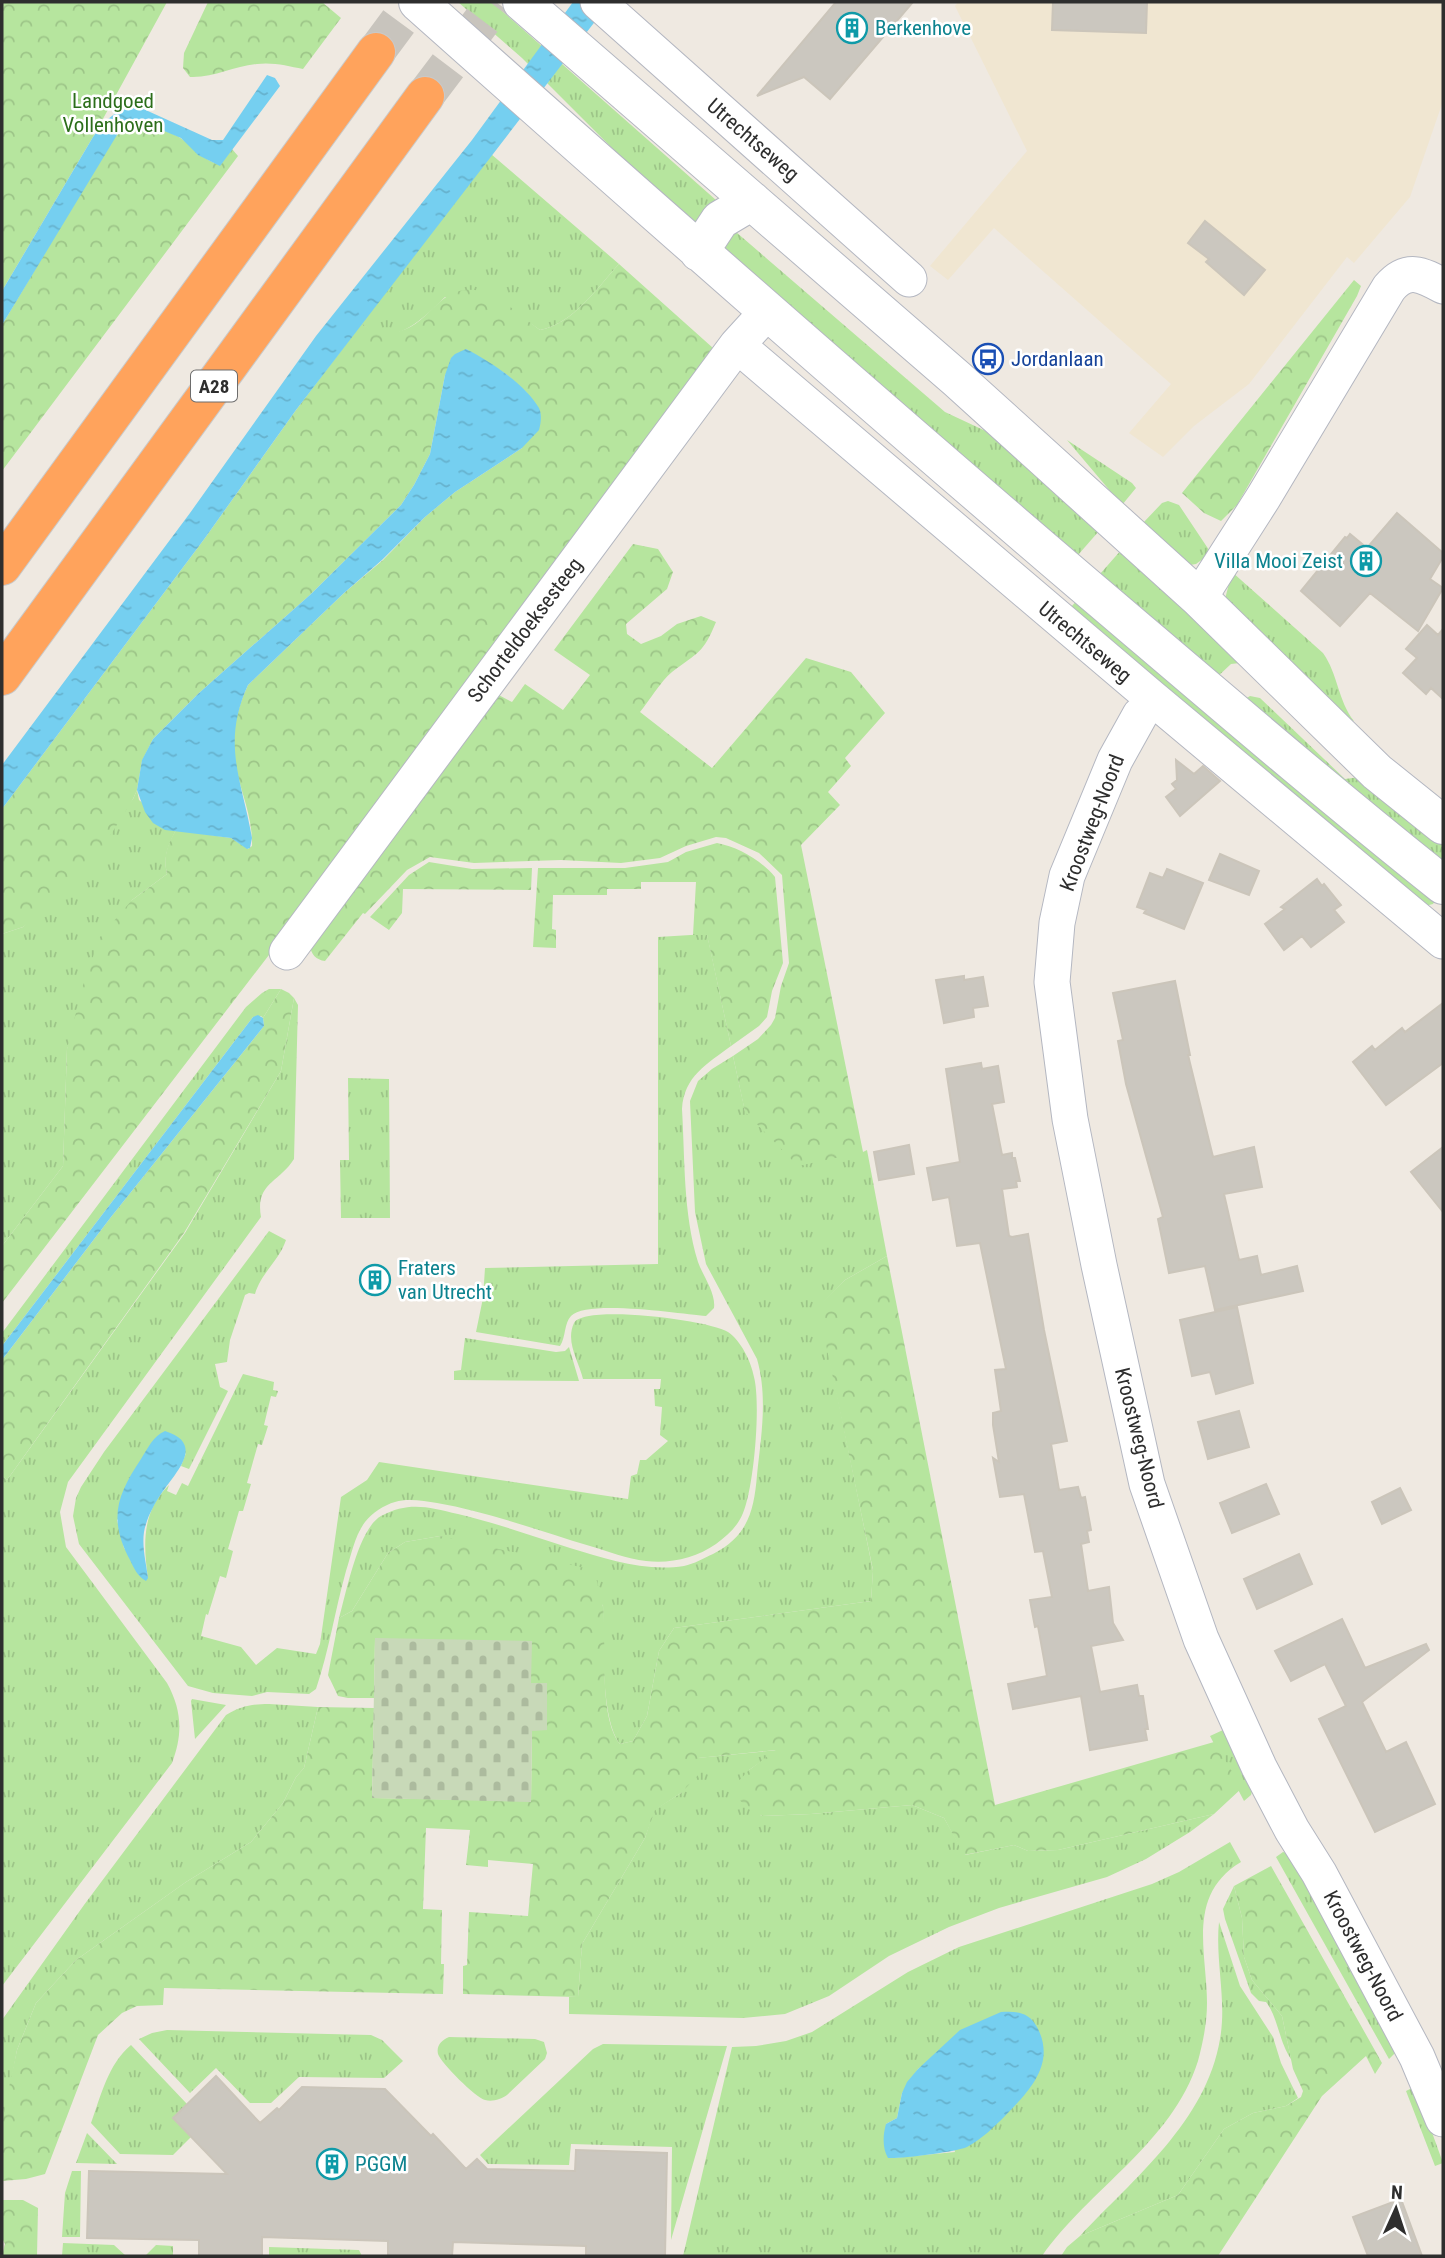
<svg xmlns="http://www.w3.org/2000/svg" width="1445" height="2258" font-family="'Roboto Condensed',sans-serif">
<defs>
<pattern id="grass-tufts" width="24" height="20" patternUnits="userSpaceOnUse" patternTransform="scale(1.75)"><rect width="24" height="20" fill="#b6e59e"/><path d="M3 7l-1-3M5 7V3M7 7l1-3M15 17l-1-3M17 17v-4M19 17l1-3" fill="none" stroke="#9dc588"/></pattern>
<pattern id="forest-crowns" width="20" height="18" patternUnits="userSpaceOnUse" patternTransform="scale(1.75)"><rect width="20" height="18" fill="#b6e59e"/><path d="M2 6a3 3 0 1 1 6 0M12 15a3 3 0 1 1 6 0" fill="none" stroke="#9dc588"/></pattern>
<pattern id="cemetery-stones" width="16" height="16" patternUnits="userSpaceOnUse" patternTransform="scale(1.75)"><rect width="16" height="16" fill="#c8d9b8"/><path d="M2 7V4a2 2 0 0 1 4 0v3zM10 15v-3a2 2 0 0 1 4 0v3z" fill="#acbb9e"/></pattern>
<pattern id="water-ripples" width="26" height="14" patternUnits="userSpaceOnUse" patternTransform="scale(1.75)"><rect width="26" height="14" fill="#75cff0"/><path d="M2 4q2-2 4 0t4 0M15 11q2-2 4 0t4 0" fill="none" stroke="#66b2ce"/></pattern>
</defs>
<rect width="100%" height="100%" fill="#efe9e1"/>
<path fill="#f0e6d1" d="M958,2H1443V101L1410,197L1354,263L1347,257L1249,384L1194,426L1163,457L1129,433L1171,384L994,228L948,280L930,266L1027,151L955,6Z"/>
<path fill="url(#grass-tufts)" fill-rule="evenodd" d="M458,2H492L725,208L694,230L522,58Z
M491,154L619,264C596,289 574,323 540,330L517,314L445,297C425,317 390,353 362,323Z
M736,232L945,412L992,434L1099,531L1071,563L720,254L723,234Z
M1067,440L1132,483L1136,488L1122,505Z
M1168,501L1179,505L1211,553L1196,564L1190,565L1143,523L1162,503Z
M1122,549L1240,663L1231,664L1215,679L1093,582Z
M1232,572L1323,653C1338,674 1338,701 1354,721L1342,716L1225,599Z
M1082,595L1439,894L1433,904L1425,906L1071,607Z
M1250,696L1260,698L1345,779L1360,777L1443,842V873L1245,699Z
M137,790L139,800L176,830C168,846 163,856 167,874L132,900L67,1049L63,1166L2,1246V934L23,927L133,799Z
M707,934L731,1046C707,1064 684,1076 682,1109C685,1159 683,1213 698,1262C703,1276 716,1293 714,1308L706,1316C681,1314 587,1299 571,1316C564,1323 566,1337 560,1346L476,1332L483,1298L485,1268L658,1264V937Z
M269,989H281L263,1018L261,1016L253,1017L2,1346V1333L246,1007L262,993Z
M294,998L298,1005L294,1159C279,1183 255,1183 261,1217L68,1482L60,1512L66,1547L167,1683C182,1710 183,1734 172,1763L2,1986V1476L7,1480L185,1233L281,1071Z
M733,1056L745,1111L863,1152L867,1150L887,1256L845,1280L819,1306L873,1571L871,1601L674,1628L659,1651L647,1716L633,1741L620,1744C600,1718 604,1639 603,1605L440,1536L405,1542L388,1553L352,1611L339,1618C346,1594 358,1529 381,1516C409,1501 428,1507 458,1514C496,1523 533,1536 570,1548C608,1559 644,1572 684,1566C694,1564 704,1558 713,1554C748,1536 754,1511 757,1475C761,1437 768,1397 757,1359L706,1264L695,1212L690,1101L698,1081L712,1069Z
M348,1078L389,1079L390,1218H341L340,1160H349Z
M269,1231L286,1240C279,1261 261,1273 255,1294L249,1293L245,1295L230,1340L227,1362L215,1364L220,1387L228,1391L189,1469L181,1466L186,1453L117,1520L124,1548L148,1578C143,1543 142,1511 169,1485L167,1491L176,1495L182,1483L188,1486L243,1374L274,1382L273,1390L278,1391L276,1397L271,1396L264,1425L268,1426L262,1445L258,1444L247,1483L251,1484L243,1511H239L228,1549L233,1551L226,1578L220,1576L208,1615L206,1614L201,1636L241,1647L256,1665L277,1648L316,1654L320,1644L341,1497L367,1480L379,1462L628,1499L631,1476L637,1474L640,1460H646L668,1441L660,1435L662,1407L655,1406L654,1389H660L661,1379H583C579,1361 565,1342 574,1323C584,1304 710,1320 728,1332C741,1341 751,1361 754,1377C761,1404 754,1487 743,1513C738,1526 728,1535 716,1544C696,1558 670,1564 646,1561C627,1559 608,1551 590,1546C539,1531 489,1512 437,1503C424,1501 408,1498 395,1502C384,1505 372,1513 365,1522C355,1535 351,1556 346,1571C335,1610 329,1651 316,1689L309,1694L267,1692L252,1696L213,1693L188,1686L79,1544L73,1516L76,1498L81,1487L104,1452Z
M465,1338L556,1352L565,1351L569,1347L579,1381L454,1380V1371L461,1370Z
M192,1699L226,1705L195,1739L191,1701Z
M269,1704L318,1707L304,1768L296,1777L283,1803L251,1842L186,1882L76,1960L36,2003L17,2050L2,2131V2020L84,1905L226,1715C241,1706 252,1704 269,1704Z
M1223,1730L1253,1788L1251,1795L1244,1801L1210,1736Z
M778,1750L749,1770L761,1816L811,1814L912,1805L944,1818L965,1855L1014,1845L1028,1851L1058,1850L1214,1814L1190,1832L1146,1859L1107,1877L999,1908L949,1927L889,1956L829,1996L785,2014L743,2018L569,2014V1997H578L582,1944L645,1838L654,1810L681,1793L697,1758Z
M1230,1842L1241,1862C1186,1895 1207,1952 1207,2003C1207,2023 1203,2042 1198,2061C1172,2143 1089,2189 1042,2256H683L732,2047L756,2046L786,2041L812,2032L908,1972L959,1947L1152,1884L1179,1872ZM931,2059L955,2152L893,2158L886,2124L897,2118L902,2093L918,2069Z
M1283,1852L1291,1854L1395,2041V2053L1389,2059L1276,1857Z
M1234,1886L1242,1918L1244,1957L1252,1980L1282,2016L1291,2059C1279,2042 1278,2017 1266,2002L1259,2001L1251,1993L1225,1919L1223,1909Z
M1219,1922L1240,1986L1273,2037L1281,2063L1298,2098L1286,2106L1253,2113L1224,2129L1178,2195L1080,2236C1134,2178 1206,2122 1220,2039C1227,2000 1215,1961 1219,1922Z
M167,2030L371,2035L382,2040L403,2061L384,2078L299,2077L271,2103H250L216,2068L190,2093L139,2039L152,2033Z
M449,2037L535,2039L544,2042L547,2053L545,2059L507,2095C501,2099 493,2102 485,2100C476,2098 441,2063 438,2054C436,2045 442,2040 449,2037Z
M603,2044L727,2046L671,2240L672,2147L571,2144L569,2165L488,2164L480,2155L593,2049Z
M131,2045L187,2104L173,2118L191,2137L173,2155L120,2154L91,2123C101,2096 108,2064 131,2045Z
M1412,2088H1416L1443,2163L1435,2166L1406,2091Z
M87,2133L117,2164L76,2163Z
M72,2171H81L80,2237H62L65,2193Z
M63,2243L114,2245L126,2256H62Z
M156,2245L173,2246V2256H145Z
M269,2247L359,2250L362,2256H269Z"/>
<path fill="url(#forest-crowns)" d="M2,2H167L93,137L2,291Z
M208,2H322L341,18L303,69C288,66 273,62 257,64C234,66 214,78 190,77L183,68L184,53Z
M145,123C157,128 172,132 182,139C196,149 203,160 220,165L232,149L238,156L2,471V325L111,142C121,129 129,124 145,123Z
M619,264L713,348L308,904L2,1303V1246L63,1166L67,1049L82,988L100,937L132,900L167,874C163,856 167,846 176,830L231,838L248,849L252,846C253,818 241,792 235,765C230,737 236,711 248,685L344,593L383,560L425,517L455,492L522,448L527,393L506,374L466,349L445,375L430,454L414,485L401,505L311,594L199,693L153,739L142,761L137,790L133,799L85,876L23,927L2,934V809L205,538L296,410L362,323C368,329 377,333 386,333C426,333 433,293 465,290C494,287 518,315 540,330C574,323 596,289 619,264Z
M1354,280L1361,286L1357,296L1237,505L1221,521L1204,513L1182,493Z
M633,544L658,549L673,572L667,589L626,624L627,634L641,644L661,636L677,624L701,616L716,622C703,654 698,652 672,672C660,682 650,700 640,712L712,768L806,658L851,672L885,713L845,758L851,766L828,792L840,805L801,845L863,1152L798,1166L745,1112L733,1056L758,1039L771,1025L775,1018L781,986L789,963L782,875L759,853L726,838L716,837L686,846L660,858L621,863L561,860L474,863L430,857L407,870L365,914L363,913L325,961C316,960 311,954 310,946L493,692L512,702L525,684L563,710L590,675L554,650Z
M717,843C738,847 761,860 775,877L783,963L772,991L767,1017L759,1026L731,1046L707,935H693L696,882H641V889H607V895H553L552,929L556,930V948L533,947L538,868H625L668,862L686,852Z
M429,862L472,869L532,868L531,890L403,889L402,913L389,930L370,917L409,875Z
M281,989L289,993L294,998L281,1071L184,1233L7,1480L2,1476V1360L111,1217L264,1026L263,1018Z
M887,1256L995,1805L1214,1742L1242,1788L1214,1814L1058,1850L1028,1851L1014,1845L964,1855L944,1818L912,1805L811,1814L762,1816L739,1800L734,1786L749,1770L776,1750L698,1758L701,1772L681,1793L655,1810L645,1838L582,1944L578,1997L463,1994V1966L467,1965L469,1912L528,1916L533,1864L488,1860V1867L466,1865L470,1830L426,1828L423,1909L442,1910L441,1964H444L443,1994L164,1988L163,2005L137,2006L122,2013L98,2035L45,2174L26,2179L2,2181V2131L5,2106L17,2050L36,2003L76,1960L186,1882L251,1842L283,1803L296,1777L304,1768L318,1707L374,1708L372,1798L531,1801L532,1730H547V1683H531L375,1638L374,1698H348L338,1696L328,1675L339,1618L352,1611L388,1553L405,1542L440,1536L585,1568L595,1575C598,1585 602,1597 603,1607C607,1643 598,1716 620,1744L633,1741L647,1716L659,1651L674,1628L871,1601L873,1570L818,1306L845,1280Z
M1271,1866L1382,2063L1375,2074L1366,2056L1322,2096L1218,2256H1061L1067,2247L1080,2236L1178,2195L1224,2129L1253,2113L1286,2106L1301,2097L1303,2091L1293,2069L1282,2016L1252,1980L1244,1957L1242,1918L1234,1886Z
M2,2200H23L38,2208L37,2256H2L5,2244L2,2238Z"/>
<path fill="url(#cemetery-stones)" d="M375,1638L532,1641L531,1683H547V1730L532,1731L531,1802L372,1798Z"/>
<path fill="url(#water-ripples)" d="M573,2H610L296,410L205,538L2,809V765L190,513L316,336L472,140Z
M267,75L275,78L280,86L220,166L198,155L181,138L145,123L134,124L120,130L2,325V291L93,137C106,120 116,107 139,107L212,140H223Z
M466,349C490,361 526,385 539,408C542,414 541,423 539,430L522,448L455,492L425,517L382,560L344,593L248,685C221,744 242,780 252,838L250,848L247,849L231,838L165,830L153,823L145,812L137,790L142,760L153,739L199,693L311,594L401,505L414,485L430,454L445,375L451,358L455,354Z
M258,1015L263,1018L264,1026L111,1217L2,1360V1346L253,1017Z
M165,1431C207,1444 174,1474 161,1494C155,1503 149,1514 146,1524C140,1541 146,1561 148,1578L146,1581C137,1576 134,1568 130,1560C108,1519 117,1495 141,1459C148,1448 153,1436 165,1431Z
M1001,2012C1017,2011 1029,2012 1037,2027C1057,2064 1028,2092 1005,2116C994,2127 982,2139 967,2147C956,2152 900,2159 888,2158C882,2148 883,2134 886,2124L897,2118L902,2093L907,2082L918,2069L960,2030Z"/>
<path fill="#cbc7bf" stroke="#cbc5ba" stroke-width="2" d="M836,2H913L830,99L804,77L757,96Z
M1053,2H1147L1146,33L1052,30Z
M1205,221L1265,270L1244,295L1206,262L1209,259L1188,243Z
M1397,513L1443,553V557L1430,579L1443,588L1418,631L1370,593L1340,626L1301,591L1345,537L1347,538L1350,534L1367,548Z
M1427,625L1438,635L1443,629V699L1431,688L1426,694L1403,673L1417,658L1406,649Z
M1176,760L1194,774L1203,766L1220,781L1180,816L1166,797L1176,789L1172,784L1177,780Z
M1220,854L1259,871L1249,895L1209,880Z
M1167,869L1203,883L1184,929L1144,913L1146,910L1137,907L1150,873L1163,878Z
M1317,879L1322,886L1324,884L1341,905L1334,910L1344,922L1311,947L1302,936L1284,950L1265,924L1285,909L1281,907Z
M964,976V980L983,977L988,1006L973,1008L974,1017L944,1023L936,980Z
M1175,981L1190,1055H1188L1213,1157L1254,1147L1262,1187L1224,1194L1239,1260L1257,1256L1261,1275L1297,1266L1303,1291L1215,1310L1205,1266L1169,1273L1158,1219L1163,1217L1126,1084L1118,1041L1123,1040L1113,993Z
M1443,1003V1063L1386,1105L1353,1062L1372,1046L1375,1050L1402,1028L1405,1032Z
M981,1063L982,1069L998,1066L1004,1102L992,1104L1002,1155L1012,1153V1158H1015L1020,1181H1016L1017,1187L1002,1189L1009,1236L1012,1237L1028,1234L1044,1330L1067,1441L1051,1444L1059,1490L1078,1487L1081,1498L1085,1497L1091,1530L1087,1531L1089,1542L1081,1544L1088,1591L1109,1587L1113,1623L1123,1640L1091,1646L1100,1692L1137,1685L1139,1696H1143L1148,1729H1145L1147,1740L1090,1750L1081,1696L1013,1709L1008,1684L1047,1676L1038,1626L1035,1627L1030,1600L1052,1597L1043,1551L1035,1552L1024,1494L1000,1497L993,1458L999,1462L993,1425V1413L1001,1411L995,1370L1006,1369L980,1243L957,1246L949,1197L933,1200L927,1168L960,1162L946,1069Z
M909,1145L914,1174L879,1180L874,1152Z
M1443,1147V1212L1411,1172Z
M1237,1307L1253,1383L1216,1394L1210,1372L1192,1376L1180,1320Z
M1239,1411L1249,1447L1208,1459L1198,1422Z
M1266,1484L1279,1514L1232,1533L1220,1503Z
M1400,1488L1411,1510L1382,1524L1372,1502Z
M1299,1554L1312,1584L1257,1609L1244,1579Z
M1342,1619L1365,1668L1426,1644L1429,1650L1362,1702L1386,1752L1406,1742L1435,1804L1375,1832L1319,1719L1346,1706L1325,1664L1291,1681L1275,1651Z
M216,2076L260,2123L277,2108L279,2110L302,2087L385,2089L431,2136L433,2134L466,2169L477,2159L487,2169L575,2171L576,2150L667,2153L665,2256H586V2246L453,2242L452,2256H388V2241L262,2237V2256H199V2240L87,2238L89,2171L227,2174L173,2118Z
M1401,2199L1422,2256H1368L1353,2217Z"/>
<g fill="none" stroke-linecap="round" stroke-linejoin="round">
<path stroke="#c8c4bd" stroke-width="38" stroke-dasharray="38 19" stroke-linecap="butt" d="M376,52L413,2
M425,96L496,2"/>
<g stroke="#b4b7c1" stroke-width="37">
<path id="minor" d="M598,2L909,279
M737,345L1151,697L1443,941
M1199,598L1263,498L1389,288C1407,267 1421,274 1443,286
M1140,715L1115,760L1067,876L1057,923L1052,982L1070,1119L1099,1265L1147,1484L1201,1639L1259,1767L1292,1830L1319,1873L1417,2057L1443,2119
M287,952L737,345L768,311"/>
</g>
<g stroke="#b4b7c1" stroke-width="40">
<path id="secondary" d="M418,2C638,198 859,393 1083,584C1202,685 1320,787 1443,885
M522,2L957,379L1199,598L1377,772L1443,825
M699,252L720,220L752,201"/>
</g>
<g stroke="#c9c9c9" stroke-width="40">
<path id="motorway" d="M2,566L376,52
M2,676L425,96"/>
</g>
<use href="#minor" stroke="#fff" stroke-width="35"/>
<use href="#secondary" stroke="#fff" stroke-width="38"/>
<use href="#motorway" stroke="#ffa35c" stroke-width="38"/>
</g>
<defs>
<g id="building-ring" transform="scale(1.575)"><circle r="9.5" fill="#fff" stroke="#0f9aa8" stroke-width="1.5"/><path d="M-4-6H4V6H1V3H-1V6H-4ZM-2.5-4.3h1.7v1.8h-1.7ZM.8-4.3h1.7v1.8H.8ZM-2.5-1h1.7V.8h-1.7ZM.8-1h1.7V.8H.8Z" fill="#0f9aa8"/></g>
<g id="bus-ring" transform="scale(1.575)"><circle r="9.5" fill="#fff" stroke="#1a4fb4" stroke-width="1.5"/><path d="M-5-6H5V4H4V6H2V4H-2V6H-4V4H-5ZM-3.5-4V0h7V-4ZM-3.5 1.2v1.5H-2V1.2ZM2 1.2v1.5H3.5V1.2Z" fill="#1a4fb4"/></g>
</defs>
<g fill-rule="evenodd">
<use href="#building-ring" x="852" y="28"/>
<use href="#bus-ring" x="988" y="359"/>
<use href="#building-ring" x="1366" y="561"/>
<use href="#building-ring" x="375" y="1280"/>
<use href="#building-ring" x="332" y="2164"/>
</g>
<g text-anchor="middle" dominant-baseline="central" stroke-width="5" stroke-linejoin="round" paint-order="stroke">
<rect fill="#fff" stroke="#6d6d6d" stroke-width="2" x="191" y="370.5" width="46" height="31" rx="5"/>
<g font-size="19" font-weight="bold" fill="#2e2e2e">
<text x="214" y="386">A28</text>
</g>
<g font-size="21" fill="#0d838f" stroke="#fff" text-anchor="start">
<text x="875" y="28">Berkenhove</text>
<text x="1343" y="561" text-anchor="end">Villa Mooi Zeist</text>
<text x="398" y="1268">Fraters<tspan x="398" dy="24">van Utrecht</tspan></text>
<text x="355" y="2164">PGGM</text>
</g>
<g font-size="21" fill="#2c6e1b" stroke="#fff">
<text x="113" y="101">Landgoed<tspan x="113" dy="24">Vollenhoven</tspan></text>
</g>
<g font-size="21" fill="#2e2e2e" stroke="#fff">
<text transform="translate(753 140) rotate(41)">Utrechtseweg</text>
<text transform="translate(525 630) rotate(-53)">Schorteldoeksesteeg</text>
<text transform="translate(1085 642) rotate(40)">Utrechtseweg</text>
<text transform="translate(1092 823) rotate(-69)">Kroostweg-Noord</text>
<text transform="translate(1139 1438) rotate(76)">Kroostweg-Noord</text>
<text transform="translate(1363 1956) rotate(62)">Kroostweg-Noord</text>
</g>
<g font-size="21" fill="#164399" stroke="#fff" text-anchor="start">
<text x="1011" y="359">Jordanlaan</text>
</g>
</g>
<rect width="1445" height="2258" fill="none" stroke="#2e2e2e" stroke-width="7"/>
<g transform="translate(1396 2209) rotate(3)" stroke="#ffffff" stroke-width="5" paint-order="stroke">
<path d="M0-5L12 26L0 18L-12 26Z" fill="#2e2e2e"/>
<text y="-10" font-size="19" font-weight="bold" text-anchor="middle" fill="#2e2e2e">N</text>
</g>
</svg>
